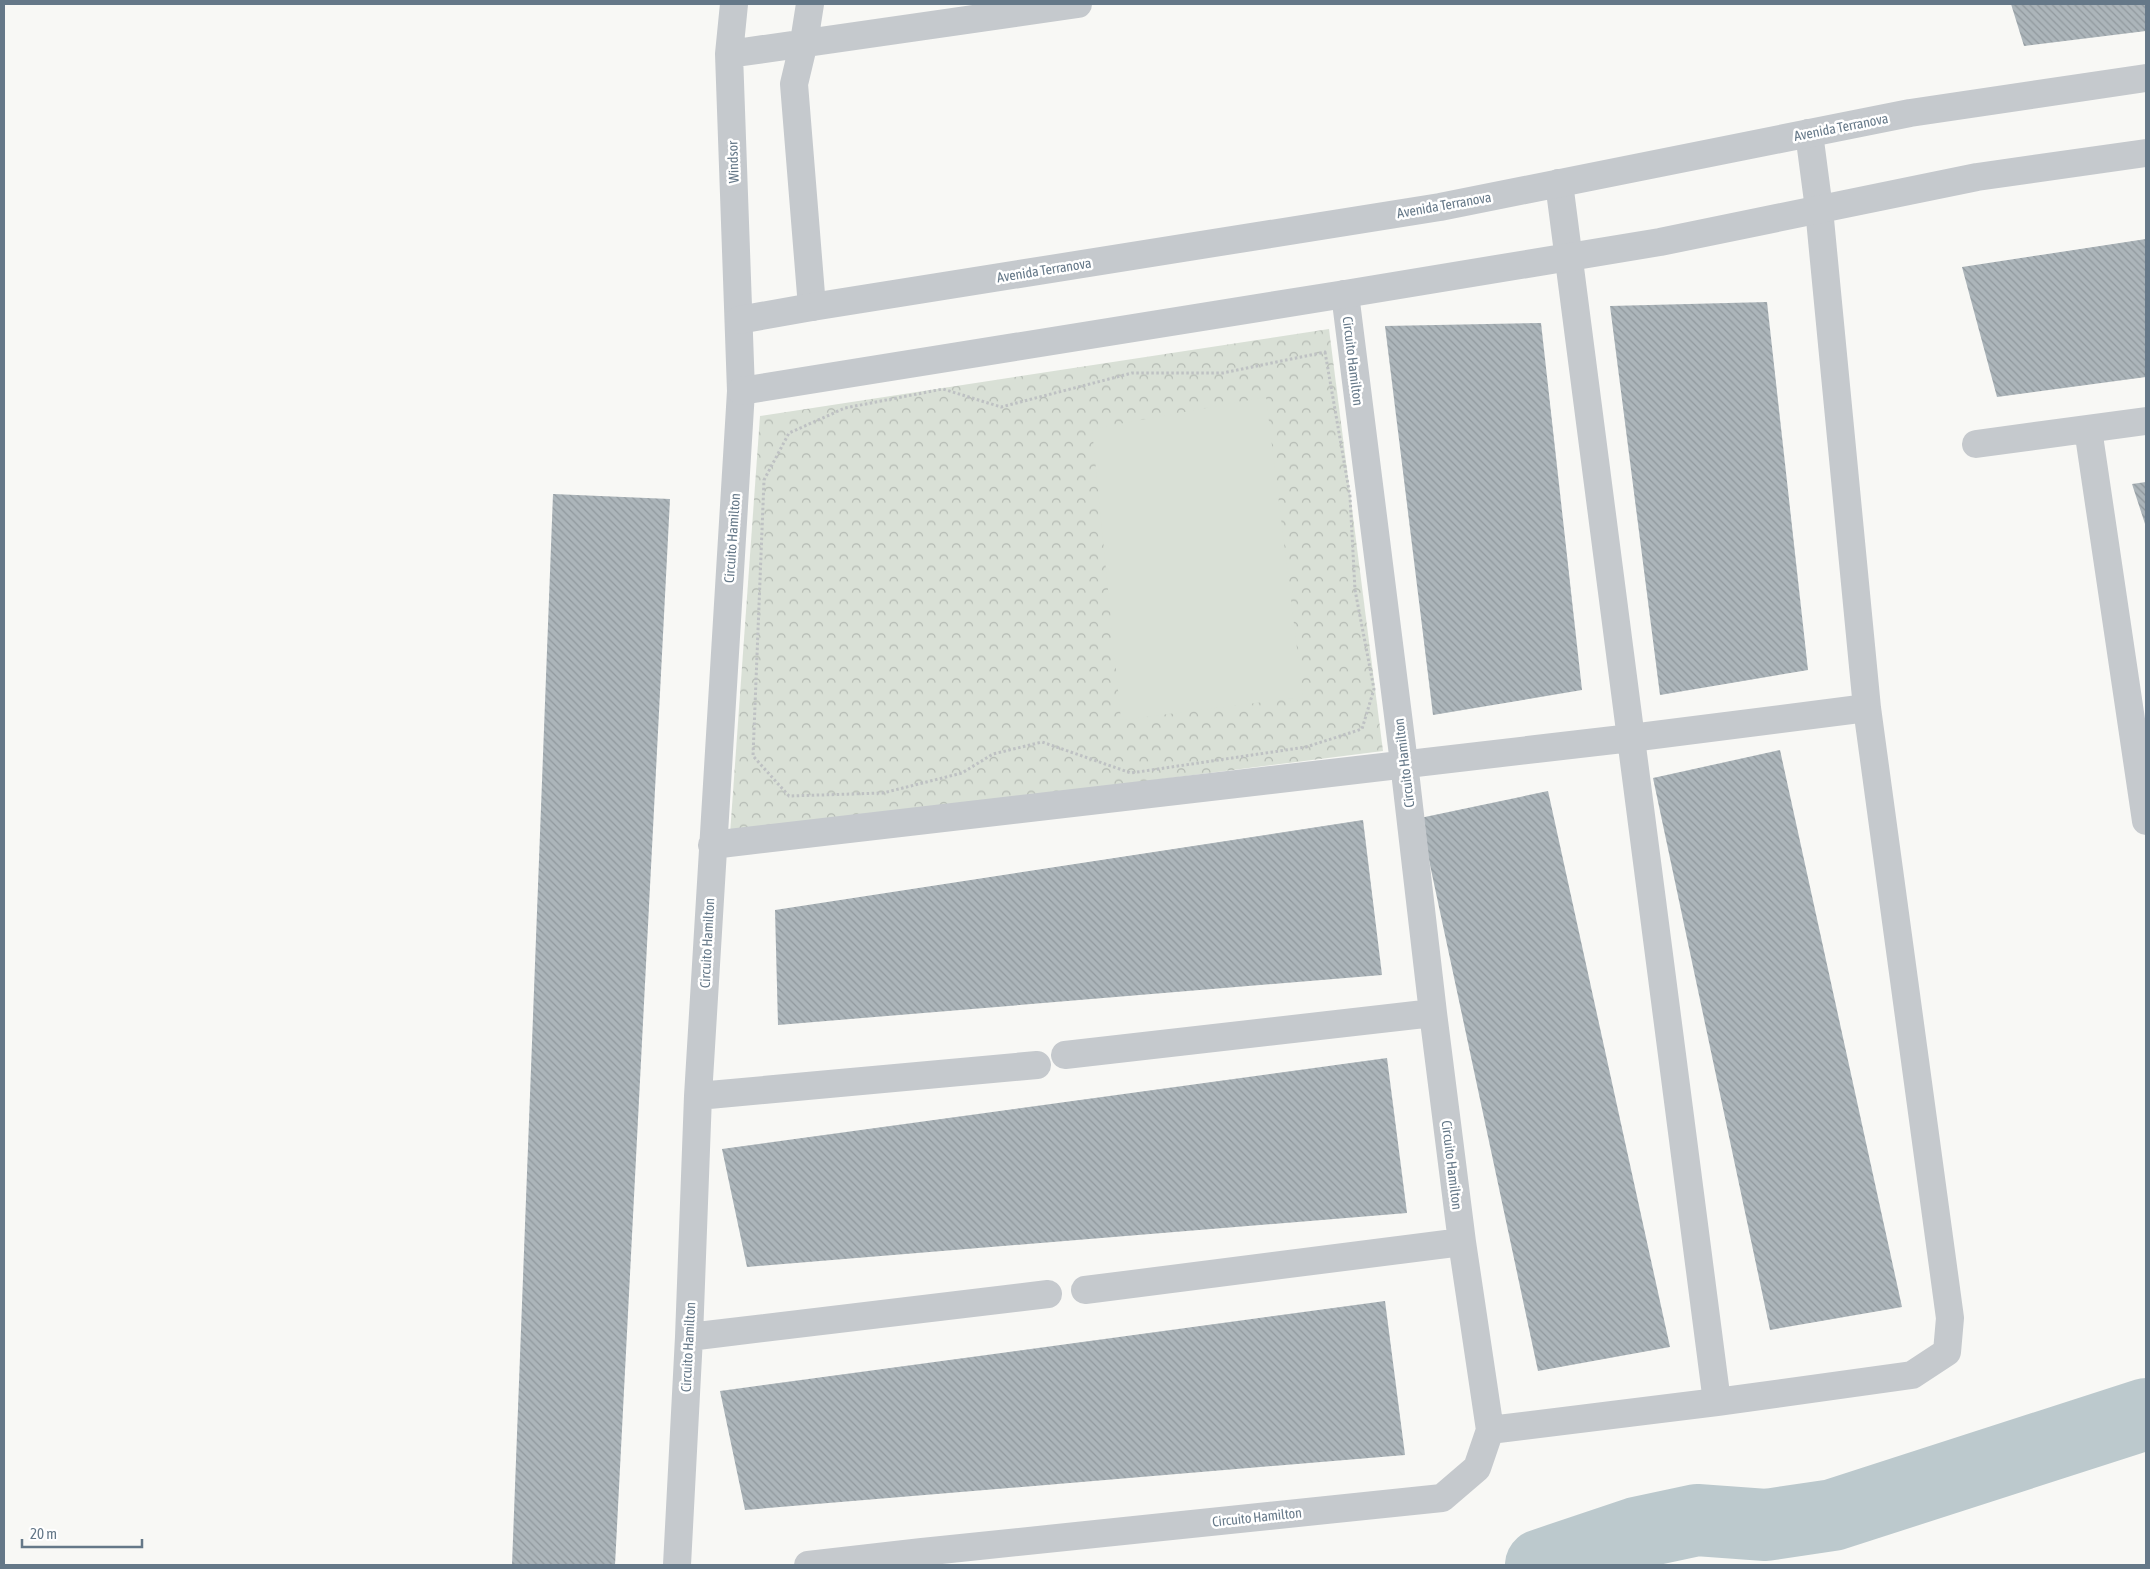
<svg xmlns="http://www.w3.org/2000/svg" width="2150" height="1569" font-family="'Asap Condensed',sans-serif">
<defs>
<pattern id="forest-crowns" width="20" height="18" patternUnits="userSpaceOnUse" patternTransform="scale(1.25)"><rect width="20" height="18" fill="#d9e0d6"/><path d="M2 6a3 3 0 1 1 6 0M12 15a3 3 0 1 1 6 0" fill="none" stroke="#b4bab3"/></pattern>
<pattern id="building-back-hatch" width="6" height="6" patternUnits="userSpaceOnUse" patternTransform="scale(1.25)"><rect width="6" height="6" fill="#acb5ba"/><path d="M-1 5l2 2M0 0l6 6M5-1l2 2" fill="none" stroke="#90989d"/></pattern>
</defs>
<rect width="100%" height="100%" fill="#f8f8f5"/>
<path fill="url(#forest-crowns)" d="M1329,329L1383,751L730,834L760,416Z"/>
<path fill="#d9e0d6" d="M1266,397L1303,697L1121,720L1092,429Z"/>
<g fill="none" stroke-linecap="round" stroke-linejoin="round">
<path stroke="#bcc9cd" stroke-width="72" d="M1541,1565L1636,1533L1697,1520L1766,1525L1833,1515L2146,1414"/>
</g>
<path fill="url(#building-back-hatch)" d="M2011,4H2146V31L2024,46Z
M2146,239V377L1997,397L1962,267Z
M1767,302L1808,670L1660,695L1610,306Z
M1541,323L1582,690L1433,715L1385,326Z
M2146,482V527L2132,484Z
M553,494L670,499L615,1565H512Z
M1780,750L1902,1307L1770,1330L1653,778Z
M1548,791L1670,1347L1538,1371L1420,818Z
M1363,820L1382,975L778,1025L775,910Z
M1387,1058L1407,1213L747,1267L722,1149Z
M1385,1301L1405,1455L745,1510L720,1391Z"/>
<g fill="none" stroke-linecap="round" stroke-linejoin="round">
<path stroke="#bec1c3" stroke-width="3" stroke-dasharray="2.5 2.5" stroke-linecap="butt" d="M1325,352L1350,496L1355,590L1374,689L1362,729L1306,747L1131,773L1042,742L993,754L962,773L883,793L789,796L753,756L764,480L789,433L845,408L943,389L1001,407L1132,373H1223Z"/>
<path stroke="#c5c9cd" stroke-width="28" d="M810,4L804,42L794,84L812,307
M729,54L1078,4
M1559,183L1717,1402
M2088,429L2146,821
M1976,444L2146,421
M712,845L1631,738L1867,708
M1065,1055L1433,1013
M698,1096L1037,1065
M1085,1290L1462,1242
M689,1337L1048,1294
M1490,1430L1717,1402L1912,1375L1947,1352L1950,1318L1867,708L1819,209L1809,133
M677,1565L689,1337L698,1096L741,391L729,54L734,4
M808,1565L922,1552
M921,1565L922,1552L1442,1498L1477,1468L1490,1430L1462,1242L1433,1013L1404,763L1345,294"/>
<path stroke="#c5c9cd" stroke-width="28" d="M739,320L812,307L1440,207L1910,113L2146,78
M741,391L1345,294L1660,242L1977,177L2146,153"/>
</g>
<g text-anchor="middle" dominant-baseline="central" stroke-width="5" stroke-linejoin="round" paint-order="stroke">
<g font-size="14" fill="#657888" stroke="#fff">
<text transform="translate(1841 127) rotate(-11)">Avenida Terranova</text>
<text transform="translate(733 162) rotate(-92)">Windsor</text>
<text transform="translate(1444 205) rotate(-10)">Avenida Terranova</text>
<text transform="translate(1044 270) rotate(-9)">Avenida Terranova</text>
<text transform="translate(1353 361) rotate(83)">Circuito Hamilton</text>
<text transform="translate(732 538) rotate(-86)">Circuito Hamilton</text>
<text transform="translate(1404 763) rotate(-97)">Circuito Hamilton</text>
<text transform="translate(707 943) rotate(-87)">Circuito Hamilton</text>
<text transform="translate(1452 1165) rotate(83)">Circuito Hamilton</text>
<text transform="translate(688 1347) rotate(-87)">Circuito Hamilton</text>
<text transform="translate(1257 1517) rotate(-6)">Circuito Hamilton</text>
</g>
</g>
<rect width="2150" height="1569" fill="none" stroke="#657888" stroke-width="10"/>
<path d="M22 1539v8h120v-8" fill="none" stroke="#657888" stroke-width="2.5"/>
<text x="30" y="1539" font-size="15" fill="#657888" stroke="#ffffff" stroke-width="4" paint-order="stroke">20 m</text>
</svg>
